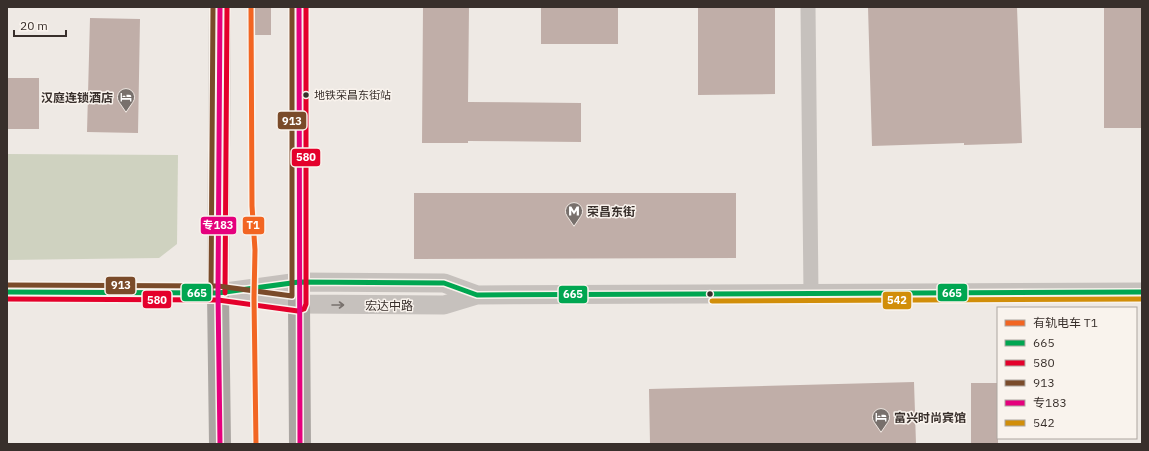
<svg xmlns="http://www.w3.org/2000/svg" width="1149" height="451" font-family="'IBM Plex Sans','Noto Sans SC',sans-serif">
<rect width="100%" height="100%" fill="#eee9e4"/>
<path fill="#cfd2c0" d="M7,154L178,155L177,244L159,258L7,260Z"/>
<path fill="#c0aea8" d="M255,7H271V35H255Z
M423,7H469L468,102L581,103V142L468,141V143H422Z
M541,7H618V44H541Z
M698,7H775V94L698,95Z
M868,7H1017L1022,143L964,145V143L872,146Z
M1104,7H1142V128H1104Z
M90,18L140,19L138,133L87,132Z
M7,78H39V129H7Z
M414,193H736V258L414,259Z
M914,382L916,444H650L649,389Z
M971,383H998V444H971Z"/>
<g fill="none" stroke-linecap="round" stroke-linejoin="round">
<path stroke="#c6c1bd" stroke-width="15" d="M808,7L811,294"/>
<path stroke="#c6c1bd" stroke-width="19" d="M7,292L218,293L299,282L444,283L477,295
M218,293L299,304L444,305L477,295L1142,292"/>
<path stroke="#aba6a2" stroke-width="22" d="M220,7L218,293L220,444
M299,7V304L300,444"/>
<g stroke="#f9f3ed" stroke-width="8">
<path id="bus-1" d="M7,292L218,293L299,282L444,283L477,295L1142,292"/>
</g>
<g stroke="#f9f3ed" stroke-width="8">
<path id="bus-2" d="M225,293L227,7
M7,299L218,300L298,311L304,309L306,304V7"/>
</g>
<g stroke="#f9f3ed" stroke-width="8">
<path id="bus-3" d="M7,285L218,286L292,296V7
M211,293L213,7"/>
</g>
<g stroke="#f9f3ed" stroke-width="8">
<path id="bus-4" d="M220,7L218,293L220,444
M299,7L300,444"/>
</g>
<g stroke="#f9f3ed" stroke-width="8">
<path id="bus-5" d="M712,301L1142,299"/>
</g>
<use href="#bus-1" stroke="#00a651" stroke-width="5"/>
<use href="#bus-2" stroke="#e4002b" stroke-width="5"/>
<use href="#bus-3" stroke="#7a4b2a" stroke-width="5"/>
<use href="#bus-4" stroke="#e5007d" stroke-width="5"/>
<use href="#bus-5" stroke="#d18e09" stroke-width="5"/>
<g stroke="#f9f3ed" stroke-width="8">
<path id="tram-1" d="M251,7L252,206L255,250L254,298L256,444"/>
</g>
<use href="#tram-1" stroke="#f26522" stroke-width="5"/>
</g>
<defs><path id="oneway-shaft" d="M-6 0H5M1.5-3L5.5 0L1.5 3" fill="none" stroke-width="1.6" stroke-linecap="round" stroke-linejoin="round"/></defs>
<use stroke="#78716d" href="#oneway-shaft" transform="translate(338 305)"/>
<defs>
<g id="hotel-pin" transform="scale(0.9)"><path d="M0 17L-7.5 6A9.5 9.5 0 1 1 7.5 6Z" fill="#78706c" stroke="#f9f3ed"/><path d="M-6-4.5h1.5V1H6V5H4.5V3h-9V5H-6ZM-4 0a1.8 1.8 0 1 1 3.6 0ZM.5 0V-2.5h3Q6-2.5 6 0Z" fill="#fff"/></g>
<g id="metro-pin" transform="scale(0.9)"><path d="M0 17L-7.5 6A9.5 9.5 0 1 1 7.5 6Z" fill="#78706c" stroke="#f9f3ed"/><path d="M-5.5 5V-5H-3L0 0L3-5H5.5V5H3V-.5L0 4L-3-.5V5Z" fill="#fff"/></g>
</defs>
<g fill-rule="evenodd">
<use href="#hotel-pin" x="126" y="97"/>
<use href="#metro-pin" x="574" y="211"/>
<use href="#hotel-pin" x="881" y="417"/>
</g>
<g fill="#382f2b" stroke="#f9f3ed" stroke-width="1.5">
<circle cx="306" cy="95" r="3.5"/>
<circle cx="710" cy="294" r="3.5"/>
</g>
<g text-anchor="middle" dominant-baseline="central" stroke-width="3" stroke-linejoin="round" paint-order="stroke">
<g font-size="11" fill="#382f2b" stroke="#f9f3ed" text-anchor="start">
<text x="314" y="95">地铁荣昌东街站</text>
</g>
<g font-size="12" font-weight="bold" fill="#382f2b" stroke="#f9f3ed" text-anchor="start">
<text x="113" y="97" text-anchor="end">汉庭连锁酒店</text>
<text x="587" y="211">荣昌东街</text>
<text x="894" y="417">富兴时尚宾馆</text>
</g>
<g font-size="12" fill="#382f2b" stroke="#f9f3ed">
<text x="389" y="305">宏达中路</text>
</g>
</g>
<g stroke="#f9f3ed" stroke-width="1.5">
<rect x="277" y="111" width="30" height="19" rx="4" fill="#7a4b2a"/>
<rect x="291" y="148" width="30" height="19" rx="4" fill="#e4002b"/>
<rect x="200" y="216" width="37" height="19" rx="4" fill="#e5007d"/>
<rect x="242" y="216" width="23" height="19" rx="4" fill="#f26522"/>
<rect x="105" y="276" width="31" height="19" rx="4" fill="#7a4b2a"/>
<rect x="937" y="283" width="31" height="19" rx="4" fill="#00a651"/>
<rect x="181" y="283" width="31" height="19" rx="4" fill="#00a651"/>
<rect x="558" y="285" width="30" height="19" rx="4" fill="#00a651"/>
<rect x="142" y="290" width="30" height="19" rx="4" fill="#e4002b"/>
<rect x="882" y="291" width="30" height="19" rx="4" fill="#d18e09"/>
</g>
<g font-size="11" text-anchor="middle" font-weight="bold" fill="#fff">
<text x="292" y="125">913</text>
<text x="306" y="161">580</text>
<text x="218" y="229">专183</text>
<text x="253" y="229">T1</text>
<text x="121" y="289">913</text>
<text x="952" y="297">665</text>
<text x="197" y="297">665</text>
<text x="573" y="298">665</text>
<text x="157" y="304">580</text>
<text x="897" y="304">542</text>
</g>
<rect width="1149" height="451" fill="none" stroke="#382f2b" stroke-width="16"/>
<rect x="997" y="307" width="140" height="132" fill="#f9f3ed" stroke="#aca59f"/>
<rect x="1005" y="320" width="20" height="6" fill="#f26522" stroke="#aca59f"/>
<text x="1033" y="327" font-size="12" fill="#382f2b">有轨电车 T1</text>
<rect x="1005" y="340" width="20" height="6" fill="#00a651" stroke="#aca59f"/>
<text x="1033" y="347" font-size="12" fill="#382f2b">665</text>
<rect x="1005" y="360" width="20" height="6" fill="#e4002b" stroke="#aca59f"/>
<text x="1033" y="367" font-size="12" fill="#382f2b">580</text>
<rect x="1005" y="380" width="20" height="6" fill="#7a4b2a" stroke="#aca59f"/>
<text x="1033" y="387" font-size="12" fill="#382f2b">913</text>
<rect x="1005" y="400" width="20" height="6" fill="#e5007d" stroke="#aca59f"/>
<text x="1033" y="407" font-size="12" fill="#382f2b">专183</text>
<rect x="1005" y="420" width="20" height="6" fill="#d18e09" stroke="#aca59f"/>
<text x="1033" y="427" font-size="12" fill="#382f2b">542</text>
<path d="M14 30v6h52v-6" fill="none" stroke="#382f2b" stroke-width="2"/>
<text x="20" y="30" font-size="12" fill="#382f2b" stroke="#f9f3ed" stroke-width="3" paint-order="stroke">20 m</text>
</svg>
